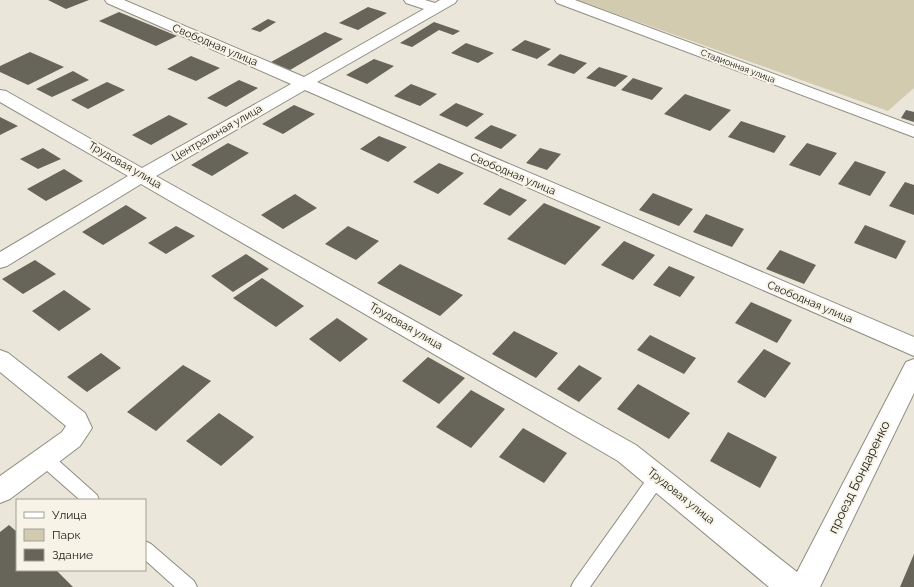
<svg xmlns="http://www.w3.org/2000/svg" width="914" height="587" font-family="Raleway,sans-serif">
<rect width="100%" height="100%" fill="#eae6da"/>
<path fill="#d3cbb0" d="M577,0H914V88L888,111Z"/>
<path fill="#676459" d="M48,0H89L66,9Z
M368,7L387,13L358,30L339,23Z
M119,12L177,36L156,46L99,21Z
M268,19L276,22L260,32L251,29Z
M434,22L460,31L453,35L439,30L412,47L400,43Z
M325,32L343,39L290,70L271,62Z
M525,40L551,49L537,59L511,50Z
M466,43L494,53L478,63L451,53Z
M30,52L64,67L28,85L0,72V66Z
M560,54L587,63L574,74L547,65Z
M191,56L220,68L196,81L167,69Z
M374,59L394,66L367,84L346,75Z
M599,67L628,76L615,87L586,78Z
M73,71L89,80L52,97L36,89Z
M633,78L663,88L652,100L621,90Z
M239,80L258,88L226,107L207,98Z
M107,82L125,90L88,109L71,100Z
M411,84L437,94L420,106L394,96Z
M685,94L731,110L710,131L664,114Z
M456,103L484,114L467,127L439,115Z
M294,105L315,114L283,134L262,124Z
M906,110L914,112V122L901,118Z
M169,115L188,124L151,145L132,135Z
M0,117L18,126L0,135Z
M741,121L786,136L774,153L728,137Z
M491,125L517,135L501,149L474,138Z
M379,136L407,147L388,162L360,149Z
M228,143L249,153L212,176L191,165Z
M807,143L837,153L820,176L789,165Z
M43,148L61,159L38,169L20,159Z
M540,148L561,154L547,170L526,163Z
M855,161L886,172L870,196L838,184Z
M439,163L464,173L438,194L413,182Z
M64,169L83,181L46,201L27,189Z
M905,182L914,185V215L889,206Z
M500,188L527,200L510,216L483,204Z
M653,193L693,209L679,226L639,210Z
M295,194L317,208L283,229L261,215Z
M544,203L601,227L565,265L507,239Z
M126,205L147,218L103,245L82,232Z
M706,214L744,229L732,247L693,232Z
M865,225L906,241L896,259L854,243Z
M176,226L195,236L166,254L148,243Z
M348,226L379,241L356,260L325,244Z
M624,241L655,255L633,280L601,265Z
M780,250L816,265L804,284L766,269Z
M246,254L269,269L233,292L211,276Z
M35,260L56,274L23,294L2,279Z
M400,264L463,295L440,316L377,283Z
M669,266L695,277L680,297L653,285Z
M262,278L304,306L276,327L233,298Z
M64,290L91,309L59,331L32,311Z
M751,302L792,320L777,343L735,323Z
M337,318L368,339L340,362L309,339Z
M514,331L558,353L536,378L492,354Z
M650,335L696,358L684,374L637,350Z
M764,349L791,363L765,398L737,382Z
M101,353L121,368L87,392L67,377Z
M428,357L465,378L439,404L402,381Z
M183,365L211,381L156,431L127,412Z
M579,365L602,378L579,402L557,389Z
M638,384L690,413L669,439L617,409Z
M471,390L505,409L471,448L436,427Z
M219,413L254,437L221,466L186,441Z
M523,428L567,453L544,483L499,457Z
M728,432L777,457L760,488L710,461Z
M9,525L17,532V570H56L73,587H0V532Z
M914,554V587H900Z"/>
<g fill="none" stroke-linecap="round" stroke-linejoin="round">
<g stroke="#908c81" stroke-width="2">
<path id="service" d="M44,451L50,453L97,495L99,500H80L38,463L36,458L38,453Z
M657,471L663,473L665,478L663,483L590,587H571L574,581L651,473Z
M145,541L151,544L194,581L197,587H175L145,560Z"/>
</g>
<g stroke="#908c81" stroke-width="2">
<path id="minor" d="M105,0H124L304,77L424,9L406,3L404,0H425L435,3L440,0H457L455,3L317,82L914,337V356L305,90L156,176L636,445L797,572L906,362L914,359V393L820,587H769L618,461L141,184L7,266L0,268V252L128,176L0,102V90L6,91L142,168L291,84L107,3Z
M555,0H575L914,126V137L557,3Z
M0,350L8,353L85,413L92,428L80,446L10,499L0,503V476L62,432L66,426L0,372Z"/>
</g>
<use href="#service" fill="#fff" fill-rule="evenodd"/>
<use href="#minor" fill="#fff" fill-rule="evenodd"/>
</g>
<g text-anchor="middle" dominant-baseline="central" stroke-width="4" stroke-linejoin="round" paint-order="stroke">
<g font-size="9" fill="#22211c" stroke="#f7f4e7">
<text transform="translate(738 66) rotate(21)">Стадионная улица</text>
</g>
<g font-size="11" fill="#22211c" stroke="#f7f4e7">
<text transform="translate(215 45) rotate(23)">Свободная улица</text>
<text transform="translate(217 133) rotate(-30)">Центральная улица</text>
<text transform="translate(125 165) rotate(30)">Трудовая улица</text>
<text transform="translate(513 174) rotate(23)">Свободная улица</text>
<text transform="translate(810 302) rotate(23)">Свободная улица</text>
<text transform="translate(406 326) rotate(30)">Трудовая улица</text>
<text transform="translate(681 496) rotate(39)">Трудовая улица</text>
</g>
<g font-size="13" fill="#22211c" stroke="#f7f4e7">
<text transform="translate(859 477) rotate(-64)">проезд Бондаренко</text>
</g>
</g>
<rect x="16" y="499" width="130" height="72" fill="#f7f4e7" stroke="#a2a096"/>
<rect x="24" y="512" width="20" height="6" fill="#ffffff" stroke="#a2a096"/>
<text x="52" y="519" font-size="12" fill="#22211c">Улица</text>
<rect x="24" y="529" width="20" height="12" fill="#d3cbb0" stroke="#a2a096"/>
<text x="52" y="539" font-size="12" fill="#22211c">Парк</text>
<rect x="24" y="549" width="20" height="12" fill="#676459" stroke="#a2a096"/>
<text x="52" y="559" font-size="12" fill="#22211c">Здание</text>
</svg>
